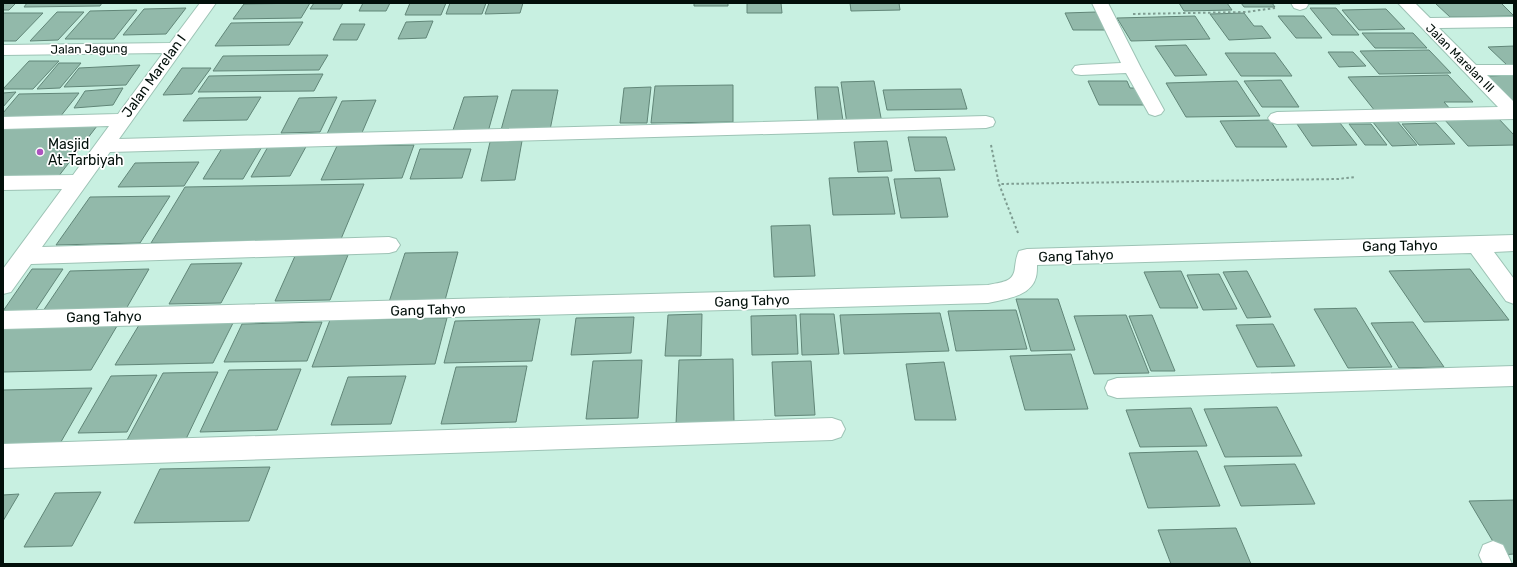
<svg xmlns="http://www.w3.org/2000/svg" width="1517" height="567" font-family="Rubik,sans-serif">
<rect width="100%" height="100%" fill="#c8f0e1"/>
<path fill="#92b9aa" stroke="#618678" d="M3,3H16L9,10H3Z
M27,3H102L100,6L24,7Z
M310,3L301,18L233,19L244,4Z
M314,3H343L340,9H310Z
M363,3H390L386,11H359Z
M410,3H446L441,15H405Z
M450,3H486L482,14H446Z
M489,3H523L520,13L485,14Z
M694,3H728V6H694Z
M747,3H781L782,13H747Z
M850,3H899L900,10L851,11Z
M1179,3H1227L1232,10L1184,11Z
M1241,3H1272L1275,7H1244Z
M1302,3H1339L1340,4H1303Z
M1435,3H1501L1514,16L1450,17Z
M186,8L166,34L123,35L144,9Z
M1310,8H1336L1359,35H1332Z
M1386,9L1405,29L1359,30L1342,10Z
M137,10L114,39H65L90,11Z
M57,12H84L58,40L30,41Z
M1096,12L1105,30H1073L1065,13Z
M3,13H43L16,41H3Z
M1244,13L1254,26H1262L1271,38L1229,40L1210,14Z
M1195,16L1210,39L1131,41L1117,18Z
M1278,16H1304L1322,38H1296Z
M433,21L426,38L398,39L406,22Z
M303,22L289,45L215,46L231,23Z
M341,24H365L357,40H333Z
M1362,33H1413L1427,48H1375Z
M1186,45L1207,75L1175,76L1155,46Z
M1514,46V66H1508L1488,47Z
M1429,50L1451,73L1379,74L1360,51Z
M1328,52H1353L1366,66L1339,67Z
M1225,53H1275L1292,76H1241Z
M328,55L319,70L213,71L223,56Z
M29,61H59L33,89H3Z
M59,63H81L60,88L37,89Z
M140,65L126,85L64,87L79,68Z
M182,68H211L192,94L163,95Z
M323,74L314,91L198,92L209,76Z
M1448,75L1473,102H1444L1451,110L1375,111L1348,77Z
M1514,75V101L1489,76Z
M1281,80L1299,107H1262L1244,81Z
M874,81L882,123L847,124L841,82Z
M1088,81H1127L1130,88H1139L1148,105H1099Z
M1237,81L1260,116L1186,117L1166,83Z
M733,85V122L651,123L655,86Z
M651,87L647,123H620L624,88Z
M815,87H838L843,121L818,122Z
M123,88L113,105L74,108L85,91Z
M961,89L967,109L887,110L883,90Z
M512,90H558L550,130H501Z
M16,92L3,107V93Z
M79,93L60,117L3,118V113L19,94Z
M498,96L488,132L452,133L464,97Z
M261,97L247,120L183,121L199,98Z
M337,97L320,132L281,133L299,98Z
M376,100L361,135L326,136L342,101Z
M1498,118L1514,135V145L1468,146L1444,119Z
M1270,120L1287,147H1236L1220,121Z
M1372,121H1397L1417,145L1392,146Z
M1340,123L1357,145L1312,146L1297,124Z
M1436,123L1455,144L1419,145L1402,124Z
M1349,124H1371L1387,145H1365Z
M3,126H97L58,177L3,178Z
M908,137H946L955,170L915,171Z
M522,141L515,180L481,181L490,142Z
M887,141L892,171L858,172L854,142Z
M270,143H308L290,176L251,177Z
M224,145H263L243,179H203Z
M414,145L402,178L321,180L337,146Z
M420,149H471L462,178L410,179Z
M199,162L184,186L118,187L135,163Z
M888,177L895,214L833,215L829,178Z
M940,178L948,217L901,218L894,179Z
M364,184L341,239L151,243L185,187Z
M170,196L140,243L56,245L90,197Z
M810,225L815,276L774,277L771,226Z
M458,252L444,304L388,305L405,253Z
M348,255L330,300L275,301L295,256Z
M242,263L221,303L169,304L191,264Z
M32,269H63L35,311H3Z
M149,269L126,309L43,311L70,271Z
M1470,269L1509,320L1424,322L1389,271Z
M1181,271L1198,308H1160L1144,272Z
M1247,271L1271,317L1247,318L1223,272Z
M1219,274L1237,309L1203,310L1187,275Z
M1016,299H1058L1075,350L1031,351Z
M1356,308L1392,367L1348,368L1314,309Z
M1016,310L1027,349L956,351L948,311Z
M940,313L949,351L844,354L840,315Z
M702,314L701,356H665L668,315Z
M800,314H834L839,354L802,355Z
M796,315L798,354L752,355L751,316Z
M1126,315L1149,373L1094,374L1074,316Z
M1152,315L1175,371H1151L1129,316Z
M634,317L631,353L571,355L576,318Z
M447,318L435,364L312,367L330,320Z
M540,319L532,361L444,363L455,321Z
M322,322L307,361L224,362L242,324Z
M1413,322L1444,367L1399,368L1371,323Z
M233,323L213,363L115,365L139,325Z
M1273,324L1295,366L1257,367L1236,325Z
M117,326L91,370L3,372V328Z
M1071,354L1088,409L1025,410L1010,356Z
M733,359L734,423L676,424L679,360Z
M642,360L638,418L586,419L593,361Z
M811,361L815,415L775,416L772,362Z
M944,362L956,420H915L906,364Z
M527,366L516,422L441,424L456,367Z
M301,369L277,430L200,432L229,370Z
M218,372L186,439L127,440L163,373Z
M157,375L127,432L78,433L111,376Z
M406,376L391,424L331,425L348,377Z
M92,388L58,447L3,449V390Z
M1277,407L1302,456L1225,457L1204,409Z
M1191,408L1207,446L1140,447L1126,410Z
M1197,451L1220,506L1148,508L1129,453Z
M1295,464L1315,504L1241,506L1224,466Z
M270,467L249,521L134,523L160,469Z
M101,492L72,546L24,547L55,493Z
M19,494L3,521V495Z
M1514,500V554L1501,555L1469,501Z
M1236,528L1251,564H1171L1158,530Z"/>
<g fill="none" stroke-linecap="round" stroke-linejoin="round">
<g stroke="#9dc3b5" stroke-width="2">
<path id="minor" d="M200,3H216L119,139L986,116L993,118L995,122L993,126L986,128L110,152L42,247L389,237L396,239L400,245L396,251L389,253L31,264L11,292L3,294V269L62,189L3,190V176L73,175L109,126L3,129V117L118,114L163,53L3,55V45L170,43Z
M1092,3H1108L1141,68L1164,110L1161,114L1155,116L1149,114L1126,73L1081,75L1075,74L1072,70L1075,66L1081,65L1121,63Z
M1291,3H1307L1308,5L1306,8L1300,10L1294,8Z
M1398,3H1415L1430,18L1514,17V27L1439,28L1476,65H1514V75H1487L1514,102V119L1277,124L1271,122L1268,118L1271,114L1277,112L1498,107Z
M1514,235V251L1494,252L1514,279V304L1506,301L1471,253L1037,265C1037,269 1037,273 1036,277C1031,297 1004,299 988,303L3,329V311L988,285C1001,282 1014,283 1015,267C1016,261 1016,257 1019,251L1027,249Z
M1514,366V386L1117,398L1108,395L1105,388L1108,381L1117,378Z
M832,418L841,421L845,429L841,437L832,440L3,468V444Z
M1493,541L1503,545L1512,564H1483L1479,555L1483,545Z"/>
</g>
<path stroke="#7e9c91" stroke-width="2" stroke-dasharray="2.5 2.5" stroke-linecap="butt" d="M1133,14L1246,12L1275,8
M991,145L999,184
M1018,233L999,184L1338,179L1356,177"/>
<use href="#minor" fill="#fff" fill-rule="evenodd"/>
</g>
<circle fill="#ad53bf" stroke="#fff" stroke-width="1.5" cx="40" cy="152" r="4"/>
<g text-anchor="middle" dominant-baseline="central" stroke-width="3.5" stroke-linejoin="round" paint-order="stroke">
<g font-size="12" fill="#020f0a" stroke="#fff">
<text transform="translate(89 49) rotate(-1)">Jalan Jagung</text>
<text transform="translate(1460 58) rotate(45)">Jalan Marelan III</text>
</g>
<g font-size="14" fill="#020f0a" stroke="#fff">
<text transform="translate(154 76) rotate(-54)">Jalan Marelan I</text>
<text transform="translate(1400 246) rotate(-1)">Gang Tahyo</text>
<text transform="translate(1076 256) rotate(-2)">Gang Tahyo</text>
<text transform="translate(752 301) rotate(-2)">Gang Tahyo</text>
<text transform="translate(428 310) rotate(-2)">Gang Tahyo</text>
<text transform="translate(104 317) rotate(-1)">Gang Tahyo</text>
</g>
<g font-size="14" fill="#020f0a" stroke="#fff" text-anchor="start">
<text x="48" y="144">Masjid<tspan x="48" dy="16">At-Tarbiyah</tspan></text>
</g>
</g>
<rect width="1517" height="567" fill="none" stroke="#020f0a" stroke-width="8"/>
</svg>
